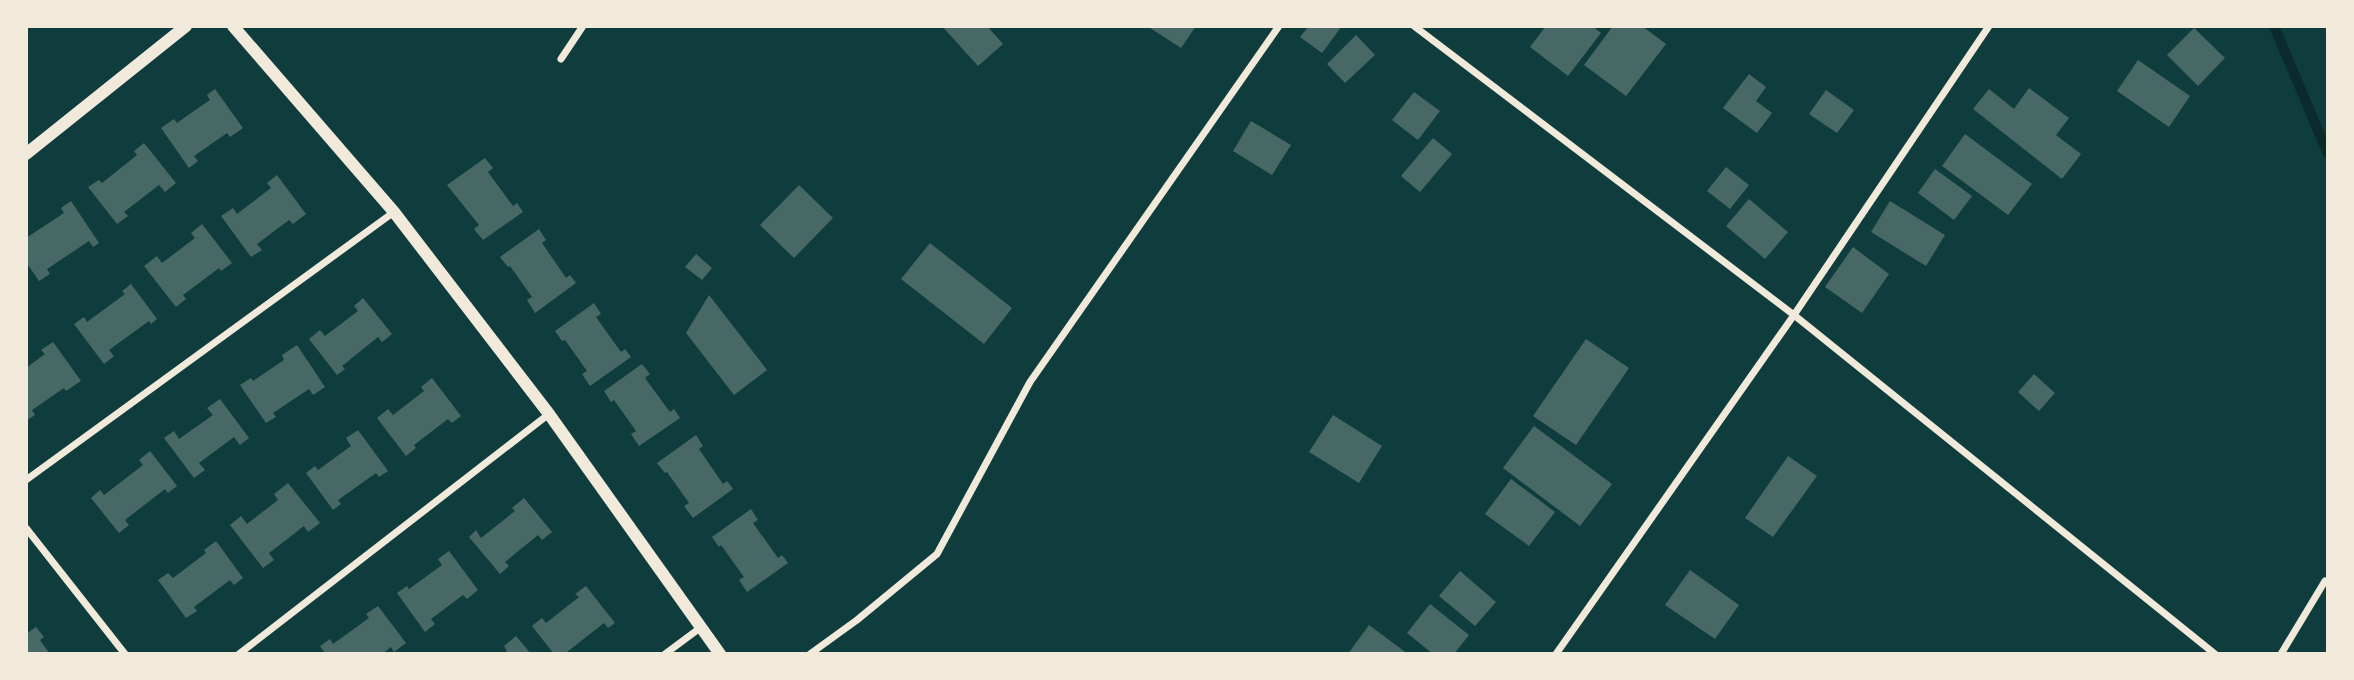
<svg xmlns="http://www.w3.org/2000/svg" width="2354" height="680" font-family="'Open Sans',sans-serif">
<rect width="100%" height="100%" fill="#0f3d3e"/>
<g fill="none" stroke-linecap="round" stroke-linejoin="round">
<path stroke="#0a2a2b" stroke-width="10" d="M2274,26L2328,154"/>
</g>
<path fill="#486865" d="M942,26H987L1003,44L978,66Z
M1147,26H1196L1181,48Z
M1309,26H1342L1322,53L1300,37Z
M1546,26H1592L1601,33L1568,76L1530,47Z
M1613,26H1642L1666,44L1626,96L1584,65Z
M2194,28L2225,58L2198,86L2167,55Z
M1356,35L1375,55L1345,83L1327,64Z
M2138,60L2190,96L2169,127L2117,91Z
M1749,74L1766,87L1756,101L1772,113L1757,133L1723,108Z
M2029,88L2069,118L2056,135L2081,154L2062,179L1973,109L1989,89L2014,109Z
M215,89L243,128L230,137L227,133L194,156L198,161L189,168L161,128L174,119L177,123L191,113L210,100L207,95Z
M1826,90L1854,110L1837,133L1809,114Z
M1414,92L1440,111L1418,140L1392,120Z
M1251,121L1291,145L1272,175L1233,151Z
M1965,134L2032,184L2008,215L1942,166Z
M1433,138L1452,154L1420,192L1401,176Z
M144,143L176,183L165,192L159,185L124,212L128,216L117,224L88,187L99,180L102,183L137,155L134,151Z
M485,158L493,168L488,172L513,206L517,203L523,212L483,240L474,229L479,225L447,185Z
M1726,167L1749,185L1730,209L1707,191Z
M1935,169L1972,196L1954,220L1918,193Z
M277,175L306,214L293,224L289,220L257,244L262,250L251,257L221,216L233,208L237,214L271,188L267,183Z
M799,185L833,218L794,258L760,225Z
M1749,199L1788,232L1765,259L1726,226Z
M71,201L99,243L93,247L89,241L47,269L50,274L39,281L26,262V238L64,213L61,208Z
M1890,201L1945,235L1926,266L1871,232Z
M202,224L232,263L221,271L219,268L183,295L186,299L176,307L144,266L157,256L162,263L195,238L191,233Z
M539,229L546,240L542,243L566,278L570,275L576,283L535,313L527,300L532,297L510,266L508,267L500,257Z
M930,243L1012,308L984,344L901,279Z
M1853,247L1889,274L1862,313L1825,287Z
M696,254L712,268L702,280L685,267Z
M131,284L157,319L151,324L149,321L109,350L114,356L104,364L74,324L84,317L87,322L125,294L122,291Z
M709,295L767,370L734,395L686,333Z
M363,298L392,334L382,342L378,337L342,366L345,369L337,375L309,339L320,330L325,336L358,311L354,306Z
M594,303L601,314L596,317L621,352L625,349L631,357L590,386L582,374L587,371L565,340L562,341L555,331Z
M1586,339L1629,368L1576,445L1533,416Z
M53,342L81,381L66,391L64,388L32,410L35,415L26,421V368L45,354L41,350Z
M297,345L325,387L313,395L309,389L273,413L276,417L266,423L240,385L251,378L253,381L284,360L282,355Z
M642,364L650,374L645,378L670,412L674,409L680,418L639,446L631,434L636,431L614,400L611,402L604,391Z
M2034,374L2055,393L2039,411L2018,392Z
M432,378L461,416L452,423L448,419L414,445L416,448L406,456L377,418L388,409L393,415L424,391L421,387Z
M220,399L249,438L240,445L234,437L199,463L205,470L194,478L164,438L174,431L179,439L213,415L207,408Z
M1333,415L1382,446L1359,483L1309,452Z
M1534,426L1612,484L1580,526L1503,468Z
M358,430L388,471L379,477L376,473L338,500L341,504L333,510L306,473L315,466L318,470L351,446L346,438Z
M696,435L703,446L699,449L723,484L727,481L733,489L693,518L684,506L689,503L667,472L665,473L657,463Z
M150,451L177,486L168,493L165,489L125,520L129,525L119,533L91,498L100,490L104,495L143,465L139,460Z
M1788,456L1817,476L1773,537L1745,518Z
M1511,479L1555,512L1529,546L1485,514Z
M288,483L320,523L308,532L304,526L286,540L269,553L274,560L263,568L230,525L241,516L247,524L278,500L274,494Z
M524,498L552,532L542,540L538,535L505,562L509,566L500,574L469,537L476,530L481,538L515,511L512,508Z
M751,509L758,520L753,523L778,558L782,555L788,563L747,592L739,580L744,577L721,545L719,547L712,537Z
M216,541L243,578L234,585L230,580L194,607L197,611L186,618L158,580L168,573L173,578L206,553L204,550Z
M449,551L478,590L467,599L463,595L431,619L435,624L425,632L397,593L407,586L409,589L442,565L438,559Z
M1690,570L1739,605L1715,639L1665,605Z
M1460,571L1496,602L1475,626L1439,596Z
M586,586L615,623L608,628L604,623L567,652L569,654H554L532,626L542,618L546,623L579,597L575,594Z
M1430,604L1469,635L1454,654H1433L1407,633Z
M378,606L406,643L394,652L391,647L382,654H326L320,646L330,639L333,644L369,618L366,614Z
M1369,625L1408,654H1348Z
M36,627L44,637L40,640L50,654H26V634Z
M516,636L531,654H503L507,651L504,646Z"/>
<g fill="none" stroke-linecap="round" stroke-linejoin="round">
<path stroke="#f1e9da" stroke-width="7" d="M1414,26L1794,315L2215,654
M561,59L583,26
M26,480L394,212
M26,528L125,654
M239,654L549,414
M665,654L700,628
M810,654L857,620L937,554L1030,382L1279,26
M1556,654L1794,315L1989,26
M2281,654L2325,581"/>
<path stroke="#f1e9da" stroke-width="12" d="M233,26L394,212L549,414L720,654
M26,154L186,26"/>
</g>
<rect width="2354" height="680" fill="none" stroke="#f1e9da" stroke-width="56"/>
</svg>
